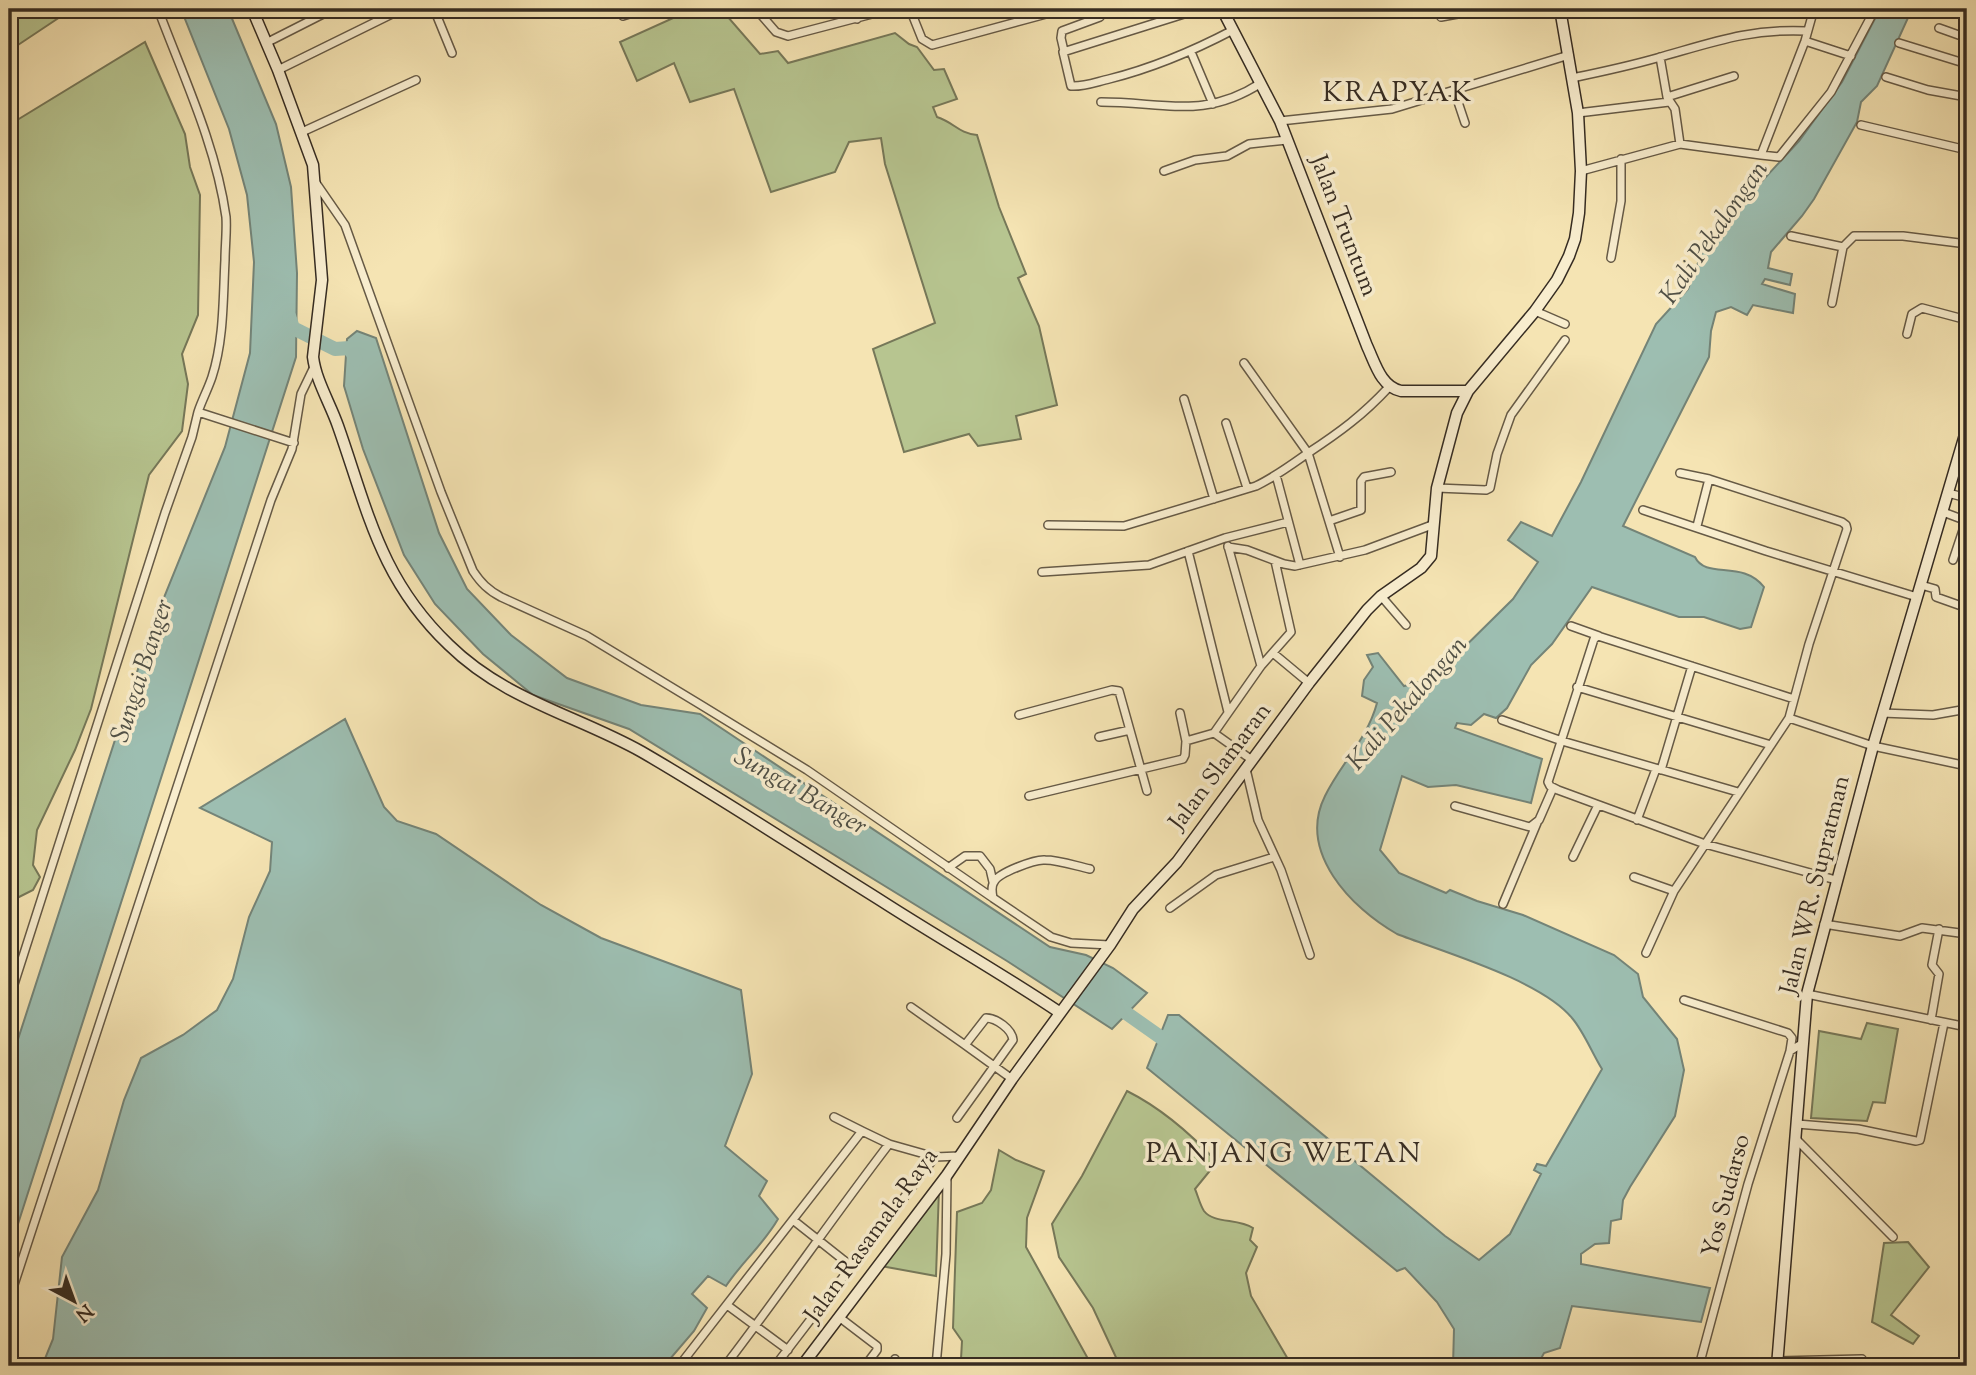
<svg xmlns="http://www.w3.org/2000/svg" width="1976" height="1375" font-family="'Sorts Mill Goudy',serif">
<rect width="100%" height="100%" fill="#f5e4b3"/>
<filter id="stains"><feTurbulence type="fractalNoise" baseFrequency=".00286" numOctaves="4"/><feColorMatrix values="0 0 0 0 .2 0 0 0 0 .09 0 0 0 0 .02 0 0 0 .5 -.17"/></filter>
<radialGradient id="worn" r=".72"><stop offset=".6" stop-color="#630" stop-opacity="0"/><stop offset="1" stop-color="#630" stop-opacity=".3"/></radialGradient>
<path fill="#b7c590" stroke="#767859" stroke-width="2" d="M9,9H72L9,51Z
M693,9H721L760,54L778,51L788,63L895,33L909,44L917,47L934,70L944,69L957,99L933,107L937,117C955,123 958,133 977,135L999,207L1026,274L1018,278L1039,326L1057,405L1016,416L1021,439L978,446L969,434L904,452L873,349L935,323L885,164L881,138L849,142L835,172L771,192L734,89L690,102L674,63L637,81L620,42Z
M145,42L185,134L190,167L200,195L198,315L182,354L188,384L182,431L149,475L91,709L75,750L37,830L33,865L40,877L33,890L15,899L9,927V125Z
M1867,1023L1898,1029L1885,1103L1873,1102L1867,1121L1811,1118L1819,1031L1861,1039Z
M1127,1091C1161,1108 1191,1134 1217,1162L1195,1189C1198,1196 1200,1205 1204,1211C1214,1224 1238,1218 1253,1228L1250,1240L1257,1247L1246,1273L1251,1296L1292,1366H1120L1093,1308L1059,1257L1052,1224L1082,1176Z
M999,1150L1016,1160L1044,1171L1027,1218L1026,1247L1092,1366H945V1362L961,1359L962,1341L953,1328L957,1212L982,1203L991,1190Z
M939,1189L936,1276L881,1266Z
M1908,1242L1929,1267L1891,1315L1919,1336L1913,1344L1872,1322L1884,1243Z"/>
<path fill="#9dbeb1" stroke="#748478" stroke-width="2" d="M181,9H228L276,124L291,187L297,273L296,357L9,1252V1067L150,632L225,447L250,353L254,262L247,195L229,129Z
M1880,9H1912L1877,86L1861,102L1857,122L1814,199L1802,216L1771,252L1768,268L1792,274L1790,285L1765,279L1762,284L1795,294L1793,313L1753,305L1747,315L1731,307L1716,312L1711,331L1709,357L1623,526L1695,557C1706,580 1742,559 1764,587L1751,627L1740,629L1704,617H1679L1592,587L1552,644L1531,665L1507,708L1496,718L1484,714L1471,725L1457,723L1455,728L1542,759L1531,803L1456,785L1428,787L1402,776L1380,850L1399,873L1446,893L1450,890L1477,901L1523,915L1614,955L1638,974L1643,997L1677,1039L1684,1070L1675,1116L1630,1187L1623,1200L1621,1219L1611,1221L1609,1243L1595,1244L1581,1254V1264L1710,1288L1701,1322L1572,1306L1560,1348L1544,1353L1537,1366H1453L1454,1329L1437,1302L1405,1268L1397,1271L1147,1068L1168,1015H1179L1445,1236L1479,1260L1510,1234L1541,1174L1534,1170L1537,1164L1546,1166L1602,1069C1592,1053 1584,1032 1572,1018C1541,980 1443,952 1397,934C1351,908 1297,852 1325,796C1341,763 1367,740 1377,703L1362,696L1364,680L1373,667L1367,655L1378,653L1404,686L1432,679L1513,599L1538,562L1508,540L1521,522L1552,536L1581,482L1656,324L1688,289L1706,242L1799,141L1842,82Z
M357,331L376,338L439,533L467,589L511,635L567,678L641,705L700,714L1050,947L1086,955L1113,968L1147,993L1112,1029L1007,961L629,729L533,695L483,654L435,604L404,555L363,449L344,386L347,339Z
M345,719L384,807L397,821L436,834L541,905L601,938L741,990L752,1074L725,1146L767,1181L759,1196L778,1219C763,1245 742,1262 726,1286L708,1276L692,1294L707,1308L694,1331L664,1366H42L53,1339L62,1257L98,1190L124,1100L141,1058L183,1035L217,1010L233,979L249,917L270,871L272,842L200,808Z"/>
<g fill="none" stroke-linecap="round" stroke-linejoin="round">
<path stroke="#9dbeb1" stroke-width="14" d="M289,316L293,328L335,349L350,348L356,360
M1112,1003L1173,1046"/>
<g stroke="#665a46" stroke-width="10">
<path id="street" d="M158,9C183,76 216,145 226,217C227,231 225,246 225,260C223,298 224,340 212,377C208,389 202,400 198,412
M434,9L452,53
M615,9L623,16L645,9
M756,9L776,32L788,36L891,9
M853,9L857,19
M910,9L922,39L932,45L1046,14L1051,9
M1200,9L1063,52L1071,86C1083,87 1096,82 1109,79C1153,68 1193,51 1233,30
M1441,17L1485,9
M1939,28L1967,38
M1805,41L1851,56
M266,43L333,9
M1899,43L1967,64
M1064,51L1061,38L1062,31L1100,17
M1191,52L1213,104
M1660,57L1667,97L1675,109L1680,144
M278,70L402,9
M1886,77L1928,90L1967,97
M1572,78C1601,72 1629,66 1657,58C1711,43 1750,28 1807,31
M1454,90L1465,123
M1667,97L1734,76
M1101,102C1164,102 1204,120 1261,83
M1578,113L1669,102
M1280,121L1392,109L1569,55
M1861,125L1967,150
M302,132L416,80
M1761,155L1779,157L1831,92L1875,9
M1164,171L1195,160L1227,156L1249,144L1287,140
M1581,171L1680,144L1761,155L1805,41L1814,9
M316,183L345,225L441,492L473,571C481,583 488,590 501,597L587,636L701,705L807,770L993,898
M1791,236L1843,247
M1611,258L1621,201V159
M1832,303L1843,247L1854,236H1903L1967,244
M1535,311L1565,324
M1907,334L1912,314L1922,308L1967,320
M1244,363L1308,453L1340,557
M1184,399L1214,499
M1226,423L1247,488
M1276,475L1300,565
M1437,488L1486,490L1490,488L1497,454L1511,415L1565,340
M1948,493L1967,498
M1643,510L1766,551L1917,597
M1943,512L1967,521
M1329,521L1361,510V481L1364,477L1391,472
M1048,525L1124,526L1256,486C1275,477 1291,465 1308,453C1340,432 1363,415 1389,387
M1697,526L1709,479
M1228,546L1261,666
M1228,547L1247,550L1284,564L1295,566L1365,550L1432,525
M1188,551L1228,712
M1953,560L1966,521
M1042,572L1149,565L1225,538L1288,522
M1921,585L1935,589L1936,597L1967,608
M1381,596L1406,625
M1571,626L1599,636
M1273,653L1309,683
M1577,687L1771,745
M1794,699L1598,636L1594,639L1548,782L1550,786L1558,790L1705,844L1836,880
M1180,713L1186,741
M1882,713L1933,715L1967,709
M1019,715L1112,690L1119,691L1147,791
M1789,718L1873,746L1967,766
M1502,720L1562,741L1738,792
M1099,737L1130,730
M1252,760L1214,733L1261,666L1291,632L1275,561
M1246,769L1258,820L1281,870L1310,955
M1661,770L1692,666
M1029,796L1183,759L1185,755L1186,741L1214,733
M1455,806L1530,827L1539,820L1553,788
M1637,820L1656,769
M1573,857L1598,805
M948,868L965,856H980L990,869L993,882
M1090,869C1076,866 1059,860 1045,860C1035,859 998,873 994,882C991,886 992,893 993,898L1051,937L1071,943L1110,945
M1634,877L1674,891
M1503,904L1537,823
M1170,908L1216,875L1274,857
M1824,924L1900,936L1922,928L1967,934
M1646,953L1674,891L1789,718L1809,644L1847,529L1846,525L1842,522L1709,479L1680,473
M1807,994L1967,1027
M9,1000L165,513L192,437L198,412L294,443
M1684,1000L1788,1033L1792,1038L1790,1051
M911,1007L965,1045
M1931,1020L1939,974L1932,965L1939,929
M834,1117L862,1131
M957,1118L1013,1040C1012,1029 996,1018 986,1018L965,1045L1012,1079
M1797,1124L1858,1129L1916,1141L1920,1140L1944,1023
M1797,1140L1893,1237
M793,1220L851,1266
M9,1300L271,500L292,449L301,394L314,367
M727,1305L788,1350
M839,1317L877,1346V1350L865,1366
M1778,1361L1862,1359
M679,1366L862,1131L889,1144L935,1157
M725,1366C781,1293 833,1217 889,1144
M775,1366L935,1157L959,1156
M895,1366V1359
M936,1366L946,1254L947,1176
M1699,1366L1748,1184L1790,1051L1803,1043"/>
</g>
<g stroke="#362c22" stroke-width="13">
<path id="secondary" d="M252,9L278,70L313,165L322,280L313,357C316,381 330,403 338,426C368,511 380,579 449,645C505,700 576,715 642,752C723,799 801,851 880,900C939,938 1001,973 1059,1012
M1222,9L1280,121L1367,346C1375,363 1381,387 1401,391H1468
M802,1366L947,1175L1012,1079L1110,945L1133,909L1177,862L1309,683L1367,610L1381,596L1421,568L1431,556L1437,488L1457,413L1468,391L1535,311L1557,280L1569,256L1575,239L1579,213L1581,171L1578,113L1560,9
M1777,1366L1807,994L1873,746L1967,428"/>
</g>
<use href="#street" stroke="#f8edce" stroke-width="7"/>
<use href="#secondary" stroke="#f8edce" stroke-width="10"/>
</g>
<g text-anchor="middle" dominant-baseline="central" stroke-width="7" stroke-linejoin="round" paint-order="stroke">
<g font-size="24" fill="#362c22" stroke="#f8edce">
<text transform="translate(1343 226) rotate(69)">Jalan Truntum</text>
<text transform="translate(1221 767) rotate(-53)">Jalan Slamaran</text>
<text transform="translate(1816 885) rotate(-76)">Jalan WR. Supratman</text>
<text transform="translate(1727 1196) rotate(-75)">Yos Sudarso</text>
<text transform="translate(872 1236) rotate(-54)">Jalan Rasamala Raya</text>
</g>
<g font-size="26" font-style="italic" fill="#505046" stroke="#f8edce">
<text transform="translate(1715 233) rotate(-55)">Kali Pekalongan</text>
<text transform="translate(143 671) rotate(-72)">Sungai Banger</text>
<text transform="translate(1408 704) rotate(-49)">Kali Pekalongan</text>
<text transform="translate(800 792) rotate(30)">Sungai Banger</text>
</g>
<g font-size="28" letter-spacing="2" fill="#362c22" stroke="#f8edce">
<text x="1398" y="94">KRAPYAK</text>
<text x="1284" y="1155">PANJANG WETAN</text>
</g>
</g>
<rect width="1976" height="1375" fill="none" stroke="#f5e4b3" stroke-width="35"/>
<rect x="10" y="10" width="1955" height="1354" fill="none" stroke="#362c22" stroke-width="3.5"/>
<rect x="18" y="18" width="1941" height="1340" fill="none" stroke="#362c22" stroke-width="2"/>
<g transform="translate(74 1301) rotate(139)" stroke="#f8edce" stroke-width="5" paint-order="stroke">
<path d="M0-5L12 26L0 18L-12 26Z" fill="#362c22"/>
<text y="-10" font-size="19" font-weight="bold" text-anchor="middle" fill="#362c22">N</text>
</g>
<rect width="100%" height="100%" filter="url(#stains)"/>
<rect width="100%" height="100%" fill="url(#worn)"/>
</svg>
